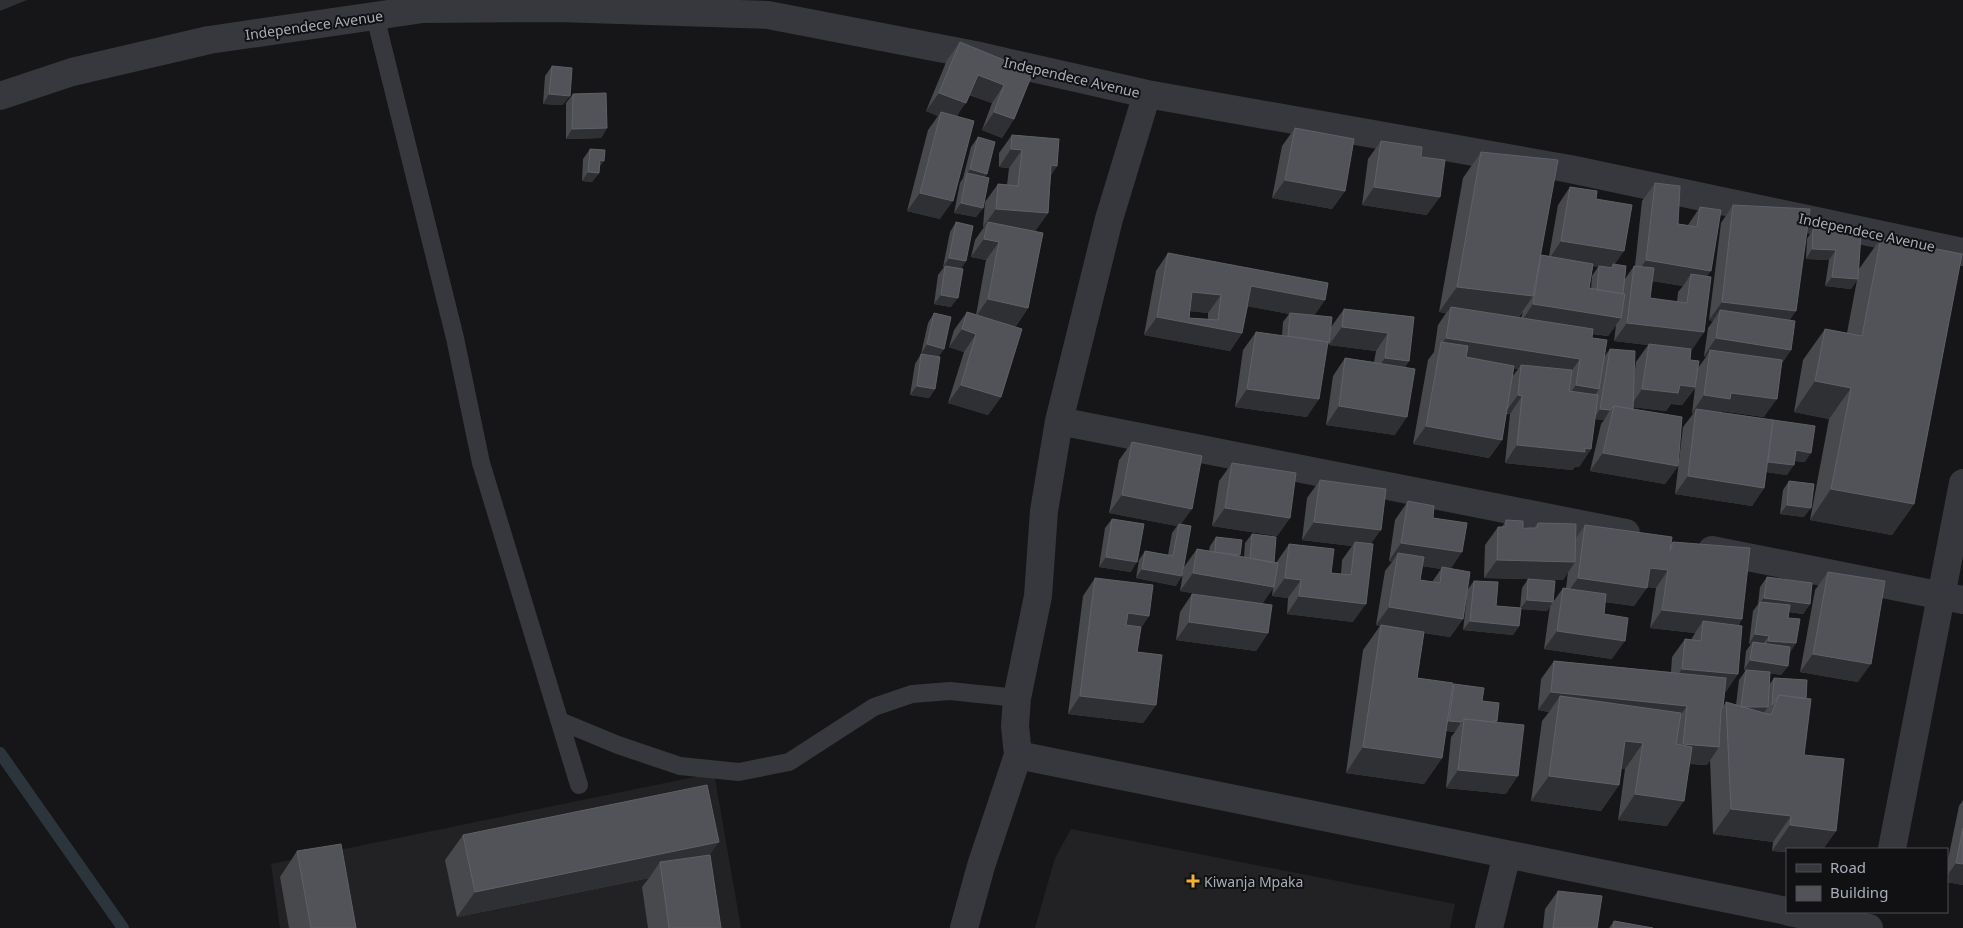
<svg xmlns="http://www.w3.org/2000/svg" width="1963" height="928" font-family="'Noto Sans',sans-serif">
<rect width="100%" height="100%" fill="#161618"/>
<path fill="#222225" d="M714,773L741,928H280L271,864Z
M1071,829L1455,904L1450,928H1035L1055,858Z"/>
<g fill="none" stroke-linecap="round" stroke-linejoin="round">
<path stroke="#2c353c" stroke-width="12" d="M0,753L123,928"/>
<path stroke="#37383d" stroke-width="18" d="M375,16L455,338L481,463L579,785
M560,721L618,745L680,766L739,772L789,762L874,707L912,694L950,691L1017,698"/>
<path stroke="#37383d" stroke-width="28" d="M0,96L72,72L209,40L423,9L558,8L768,15L975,55L1147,94L1570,169L1963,252
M1059,421L1626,533
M1712,550L1963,600
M1018,755L1787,911
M1892,849L1963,483
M1789,912L1869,928
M964,928L981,866L1018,755L1015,726L1017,698L1038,596L1044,511L1059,421L1109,219L1147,94
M1489,928L1507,854"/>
</g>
<path fill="#47494d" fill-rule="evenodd" d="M960,42L1033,72L1014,119L1002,138L982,130L992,103L969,95L957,116L940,219L907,211L928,130L938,116L926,111L947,60Z
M552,66L563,105L543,104L545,76Z
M573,94L607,128L601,138L566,139V103Z
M1295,128L1345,191L1332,209L1272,198L1282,146Z
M1012,135L1057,166L1051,175L1048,213L1035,231L1029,230L1028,308L1016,326L1000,323L1001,397L988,415L948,403L964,352L949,347L954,330L967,312L976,315L986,260L971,257L975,240L984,227H983L985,202L998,184L1007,185L1009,168L999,167V153Z
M978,137L987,174L985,177L983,208L976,217L954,213L960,183L963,178L971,147Z
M1381,141L1421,157L1427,215L1362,205L1368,159Z
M590,149L599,168V173L592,182L582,181L583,159Z
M1481,152L1540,257L1541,255L1549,256L1558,205L1570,187L1596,199L1615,264L1625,279L1634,266H1635L1642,201L1655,183L1678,224L1688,225L1700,207L1707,276L1704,332L1691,350L1690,360L1698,368L1706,357L1704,356L1708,328L1713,321L1709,320L1721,223L1733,205L1790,320L1791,350L1782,363L1764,417L1721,411V412L1805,462L1795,461L1787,475L1766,472L1764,488L1752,506L1675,494L1683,427L1693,414L1692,413L1695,388L1682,405L1671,404L1666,411L1633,407V409L1678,466L1665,484L1590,471L1601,424L1604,420L1595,419L1591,449L1579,467H1575L1572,470L1505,463L1510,414H1506L1502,440L1489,458L1413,444L1428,360L1434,352L1438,325L1446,313L1439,312L1463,178ZM1593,266L1598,267L1592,276L1591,289L1589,288ZM1652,281L1683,286L1678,292L1677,302L1650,298ZM1523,312L1521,318H1518ZM1616,325L1614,341L1648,345L1636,362L1634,378L1610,349L1604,357L1592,338V334L1608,336ZM1514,368L1518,369L1512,377Z
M956,222L966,261L961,268L951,307L934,304L938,275L944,267H943L950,232Z
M1813,229L1861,233L1858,274L1859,269L1881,238L1914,504L1892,535L1810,520L1829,419L1794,412L1803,360L1825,329L1847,333L1857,280L1851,289L1825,286L1829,260L1806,259L1807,239Z
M1168,253L1315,315L1327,346L1307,417L1235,407L1243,350L1256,332L1282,336L1283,322L1289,314L1248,306L1242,333L1230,351L1144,335L1156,271ZM1190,311L1208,313V319L1189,318Z
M1344,309L1414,317L1409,361L1405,367L1395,435L1326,425L1333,376L1345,358L1374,362L1376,351L1329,345L1331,327Z
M934,313L944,349L938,357L935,389L929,398L910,395L915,364L921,354L926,355L921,354L928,323Z
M1132,442L1181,524L1176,586L1136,578L1139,560L1145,551L1168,555L1172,533L1177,526L1109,513L1119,460Z
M1232,463L1290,518L1277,536L1212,526L1219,481Z
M1320,480L1371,544L1353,622L1287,614L1288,598L1272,596L1273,588L1262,604L1268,633L1256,651L1176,640L1180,612L1192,594L1229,599L1180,591L1184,567L1197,549L1209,551L1210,546L1216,537L1240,555L1239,556L1244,557L1245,543L1252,534L1274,563H1276L1289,544L1331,573L1341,574L1342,560L1352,546L1302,540L1307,498Z
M1789,481L1804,517L1780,514L1783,490Z
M1408,501L1433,518L1451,569L1468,589L1474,581L1496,606L1520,608L1522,588L1528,579L1484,578L1485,545L1498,527H1502L1506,520L1523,528H1534L1538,523L1576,538L1585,525L1671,544L1673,542L1742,619L1738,626L1726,692H1725L1723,707L1726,702L1736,705L1739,680L1746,670L1750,671L1744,670L1746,651L1751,644H1749L1753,611L1758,604L1760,587L1767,577L1810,604L1803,614L1789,612L1788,618L1796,643L1789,653L1788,666L1781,675L1770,673L1769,685L1774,678L1806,699L1804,755L1836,831L1823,849H1787V852L1772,851L1773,842L1713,834L1710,760L1707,765L1690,764L1667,826L1618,820L1625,769L1621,768L1619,785L1601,811L1531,801L1542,721L1549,712L1538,710L1541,679L1554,661L1671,672L1672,657L1685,639L1691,640L1695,633L1650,628L1656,588L1647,587L1634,606L1605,602L1604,614L1612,659L1544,649L1550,606L1547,611L1521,609L1519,626L1513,635L1463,630L1467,596L1463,619L1450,637L1424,633L1417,678L1452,686L1454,684L1482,701L1497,721V722L1506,794L1446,788L1451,737L1455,732L1446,731L1442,758L1424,784L1346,773L1363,650L1380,626L1376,625L1385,571L1392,562L1389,561L1395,520ZM1422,566L1441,569L1432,582L1420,580ZM1568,572L1566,588H1563L1553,602L1535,579L1563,580Z
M1112,519L1131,572L1099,567L1105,528Z
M1828,572L1858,682L1800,672L1815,590Z
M1095,578L1149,616L1140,629L1137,652L1156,705L1143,723L1068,714L1083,596Z
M1963,800V885L1947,882V864L1959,806Z
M463,835L710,855L721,928H648L642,887L649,878L457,917L445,860Z
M297,851L356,928H289L280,877Z
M1558,891L1597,928H1543L1545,909Z
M1614,921L1653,928H1609Z"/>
<path fill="#2f3033" d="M0,0H27L0,11Z
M978,75L1004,85L992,103L965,93Z
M939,93L966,103L953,121L941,112L938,116L926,111Z
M549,94L570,96L563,105L543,104Z
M994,112L1014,119L1002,138L982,130Z
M607,128L601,138L566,139L572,129Z
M1011,149L1022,150L1009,168L999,167Z
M600,160L604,161L597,171Z
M1051,165L1057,166L1044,184Z
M970,169L987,174L981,183L967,174Z
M588,172L599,173L592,182L582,181Z
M1285,180L1345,191L1332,209L1272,198Z
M1374,187L1440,197L1427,215L1362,205Z
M920,193L953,201L940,219L907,211Z
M961,203L983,208L976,217L954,213Z
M996,209L1048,213L1035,231L987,227L988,222L984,227H983Z
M984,239L999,242L986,260L971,257Z
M1561,241L1624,251L1613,267V264L1610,269L1549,259Z
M1812,249L1836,250L1829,260L1806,259Z
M949,258L966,261L960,271L945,266L944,267H943Z
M1646,260L1711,271L1698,289L1691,274L1683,286L1634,278Z
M1832,277L1858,279L1851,289L1825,286Z
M1251,286L1325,300L1313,318L1239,305Z
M1457,287L1533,296L1515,322L1451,307L1446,313L1439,312Z
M1192,292L1221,295L1208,313L1179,310Z
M941,295L958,298L951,307L934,304Z
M988,299L1028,308L1016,326L975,318Z
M1722,302L1796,311L1784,329L1720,310L1713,321L1709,320Z
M1533,304L1621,318L1608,336L1521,322Z
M1157,317L1242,333L1230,351L1144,335Z
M1627,323L1704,332L1692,350L1649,345V344L1648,345L1614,341Z
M1342,327L1388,333L1376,351L1329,345Z
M962,329L976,334L964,352L949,347Z
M1446,338L1580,359L1567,377L1521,365L1518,369L1438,357L1440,346Z
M1716,338L1791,350L1778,368L1710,350L1706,357L1704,356Z
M927,344L944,349L937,358L921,354Z
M1385,358L1409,361L1396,379L1372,376Z
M1815,381L1851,388L1829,419L1794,412Z
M961,385L1001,397L988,415L948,403Z
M1576,385L1599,389L1587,407L1563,403Z
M1680,385L1695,387L1682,405L1671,404L1666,411L1630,407L1642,389Z
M917,386L935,389L929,398L910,395Z
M1247,389L1319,399L1307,417L1235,407Z
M1731,393L1777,399L1764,417L1721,411L1717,417L1696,409L1693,414L1692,413L1704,395Z
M1518,395L1522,396L1510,414L1505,413Z
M1339,406L1407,417L1395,435L1326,425Z
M1600,409L1610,410L1604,420L1594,419Z
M1426,426L1502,440L1489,458L1413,444Z
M1517,445L1585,448L1591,449L1579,467H1575L1572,470L1505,463Z
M1796,450L1811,453L1805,462L1789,460Z
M1603,453L1678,466L1665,484L1590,471Z
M1767,462L1794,465L1787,475L1760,471Z
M1688,476L1764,488L1752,506L1675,494Z
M1831,489L1914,504L1892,535L1810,520Z
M1122,495L1192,509L1179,527V524L1177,526L1109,513Z
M1787,505L1811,508L1804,517L1780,514Z
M1225,508L1290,518L1277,536L1212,526Z
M1314,522L1381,530L1368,548L1355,542L1352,546L1302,540Z
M1401,543L1462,552L1450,570L1442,567L1441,569L1397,562L1398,553L1392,562L1389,561Z
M1106,557L1137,562L1131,572L1099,567Z
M1497,560L1575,562L1563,580L1484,578Z
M1650,568L1668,570L1656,588L1638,586Z
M1142,569L1182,576L1176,586L1136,578Z
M1193,573L1274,587L1261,605L1180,591Z
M1285,578L1301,580L1288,598L1272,596Z
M1578,578L1647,588L1634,606L1565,596Z
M1299,596L1366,604L1353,622L1287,614Z
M1764,598L1810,604L1803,614L1759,607V604Z
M1527,600L1553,602L1547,611L1520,609Z
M1389,607L1463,619L1450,637L1376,625Z
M1662,610L1742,619L1730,637L1703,621L1695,633L1650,628Z
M1128,613L1149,616L1137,634L1115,631Z
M1470,621L1519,626L1513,635L1463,630Z
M1189,622L1268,633L1256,651L1176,640Z
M1557,631L1625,641L1612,659L1544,649Z
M1755,634L1769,636L1762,645L1753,642L1751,644H1749Z
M1768,641L1796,643L1790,653L1761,651Z
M1813,654L1871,664L1858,682L1800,672Z
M1750,660L1788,666L1781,675L1744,670Z
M1682,669L1738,674L1726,692L1669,687Z
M1551,692L1687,706L1674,724L1560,696L1549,712L1538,710Z
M1080,696L1156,705L1143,723L1068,714Z
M1741,707H1768L1761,717Z
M1449,721L1461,722L1455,732L1443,730Z
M1625,741L1643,743L1625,769L1608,766Z
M1683,744L1719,747L1707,765L1670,762Z
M1363,747L1442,758L1424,784L1346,773Z
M1458,770L1518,776L1506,794L1446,788Z
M1549,776L1619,785L1601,811L1531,801Z
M1635,794L1684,801L1667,826L1618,820Z
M1731,809L1791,816L1773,842L1713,834Z
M1790,825L1836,831L1823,849H1787V852L1772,851Z
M719,842L701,867L660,862L649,878L457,917L475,892Z
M1956,863L1963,864V885L1947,882V876Z"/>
<path fill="#525359" stroke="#5f6168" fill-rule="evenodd" d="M960,42L1033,72L1014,119L994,112L1004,85L978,75L966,103L939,93Z
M552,66L572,68L570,96L549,94Z
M606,93L607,128L572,129L573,94Z
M941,112L974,121L953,201L920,193Z
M1295,128L1354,139L1345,191L1285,180Z
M1012,135L1059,139L1057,166L1051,165L1048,213L996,209L998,184L1018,186L1022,150L1011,149Z
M978,137L995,142L987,174L970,169Z
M1381,141L1422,147L1421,157L1445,160L1440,197L1374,187Z
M590,149L605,150L604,161L600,160L599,173L588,172Z
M1481,152L1558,160L1533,296L1457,287Z
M967,173L989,178L983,208L961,203Z
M1655,183L1680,186L1678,224L1697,227L1700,207L1721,210L1711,271L1646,260Z
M1570,187L1597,191L1596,199L1632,205L1624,251L1561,241Z
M1733,205L1810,209L1796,311L1722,302Z
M956,222L973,226L966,261L949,258Z
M988,222L1043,233L1028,308L988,299L999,242L984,239Z
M1813,229L1861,233L1858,279L1832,277L1836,250L1812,249Z
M1881,238L1962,254L1914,504L1831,489L1851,388L1815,381L1825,329L1862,336Z
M1168,253L1328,283L1325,300L1251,286L1242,333L1157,317ZM1192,292L1221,295L1218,320L1189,318Z
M1541,255L1593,264L1589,288L1625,294L1621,318L1533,304Z
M1613,264L1626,266L1623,294L1597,290L1599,266L1613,268Z
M945,266L963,269L958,298L941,295Z
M1634,266L1654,268L1650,298L1687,303L1691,274L1711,277L1704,332L1627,323Z
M1451,307L1593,329L1592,338L1607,340L1599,389L1576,385L1580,359L1446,338Z
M1344,309L1414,317L1409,361L1385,358L1388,333L1342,327Z
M1720,310L1795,321L1791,350L1716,338Z
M967,312L1022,329L1001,397L961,385L976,334L962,329Z
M934,313L951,317L944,349L927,344Z
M1290,313L1332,317L1329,343H1328V342L1288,336Z
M1256,332L1328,342L1319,399L1247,389Z
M1441,342L1468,346L1466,357L1514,366L1502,440L1426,426Z
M1649,344L1691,349L1690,360L1699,361L1695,387L1680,385L1678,393L1642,389Z
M1610,349L1635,351L1633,409L1614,406L1610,410L1600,409Z
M1710,350L1782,360L1777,399L1731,393L1730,399L1704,395Z
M921,354L940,357L935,389L917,386Z
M1345,358L1415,369L1407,417L1339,406Z
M1521,365L1572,370L1569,391L1598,395L1591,449L1585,448V452L1517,445L1522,396L1518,395Z
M1614,406L1682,417L1678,466L1603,453Z
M1696,409L1773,420L1764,488L1688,476Z
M1773,420L1815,426L1811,453L1796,450L1794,465L1768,462Z
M1132,442L1202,456L1192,509L1122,495Z
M1232,463L1296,473L1290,518L1225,508Z
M1320,480L1386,489L1381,530L1314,522Z
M1789,481L1814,484L1811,508L1787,505Z
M1408,501L1434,506L1433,518L1467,523L1462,552L1401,543Z
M1112,519L1144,524L1137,562L1106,557Z
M1506,520L1523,521V528H1537L1538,523L1576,524L1575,562L1497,560L1498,527H1506Z
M1179,524L1191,526L1182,576L1142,569L1145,551L1173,556Z
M1585,525L1672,537L1670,551L1673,542L1750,548L1742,619L1662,610L1668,570L1650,568L1647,588L1578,578Z
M1252,534L1276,537L1274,563L1250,558Z
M1216,537L1242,540L1240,555L1215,552Z
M1355,542L1373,544L1366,604L1299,596L1301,580L1285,578L1289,544L1334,549L1331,573L1351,575Z
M1197,549L1278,563L1274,587L1193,573Z
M1398,553L1424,557L1420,580L1440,583L1442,567L1470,572L1463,619L1389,607Z
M1828,572L1885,581L1871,664L1813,654Z
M1767,577L1812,583L1810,604L1764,598Z
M1095,578L1153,585L1149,616L1128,613L1126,625L1141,627L1137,652L1162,655L1156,705L1080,696Z
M1528,579L1555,581L1553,602L1527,600Z
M1474,581L1498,582L1496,606L1521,608L1519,626L1470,621Z
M1563,588L1606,594L1604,614L1628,618L1625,641L1557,631Z
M1192,594L1272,605L1268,633L1189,622Z
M1760,602L1790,605L1788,618L1800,619L1796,643L1768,641L1769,636L1755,634Z
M1703,621L1742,626L1738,674L1682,669L1685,639L1701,641Z
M1381,625L1424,632L1417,678L1453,683L1442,758L1363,747Z
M1753,642L1790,647L1788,666L1750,660Z
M1554,661L1726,678L1723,707L1721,710L1719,747L1683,744L1687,706L1551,692Z
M1746,670L1770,672L1768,707H1741Z
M1774,678L1807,680L1806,699L1779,695L1772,705Z
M1454,684L1484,688L1482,701L1499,703L1497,721L1494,720V722L1464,719L1461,722L1449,721Z
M1779,695L1811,699L1804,755L1844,759L1836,831L1790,825L1791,816L1731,809L1726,702L1771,715Z
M1560,696L1681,713L1676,744L1692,747L1684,801L1635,794L1643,743L1625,741L1619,785L1549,776Z
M1464,719L1524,725L1518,776L1458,770Z
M707,785L719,842L475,892L463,835Z
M1963,828V864L1956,863Z
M341,844L356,928H311L297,851Z
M710,855L721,928H669L660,862Z
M1558,891L1602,896L1597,928H1553Z
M1614,921L1653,928H1613Z"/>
<path fill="#f2b134" stroke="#111113" stroke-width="2" d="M1190.5 873.5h5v5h5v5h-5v5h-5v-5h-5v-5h5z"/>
<g text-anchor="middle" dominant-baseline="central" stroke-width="4" stroke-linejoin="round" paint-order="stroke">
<g font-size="14" fill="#a8adb8" stroke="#111113">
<text transform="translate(314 25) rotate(-8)">Independece Avenue</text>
<text transform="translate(1072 77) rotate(13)">Independece Avenue</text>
<text transform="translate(1867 232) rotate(12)">Independece Avenue</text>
</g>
<g font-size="14" fill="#a8adb8" stroke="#111113" text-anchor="start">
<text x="1204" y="881">Kiwanja Mpaka</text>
</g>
</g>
<rect x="1786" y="848" width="162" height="65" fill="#111113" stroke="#4d4f55"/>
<rect x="1796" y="864" width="25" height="8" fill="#37383d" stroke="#4d4f55"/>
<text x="1830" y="873" font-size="15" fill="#a8adb8">Road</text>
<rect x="1796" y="886" width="25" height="15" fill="#525359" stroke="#4d4f55"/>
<text x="1830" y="898" font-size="15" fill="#a8adb8">Building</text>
</svg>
